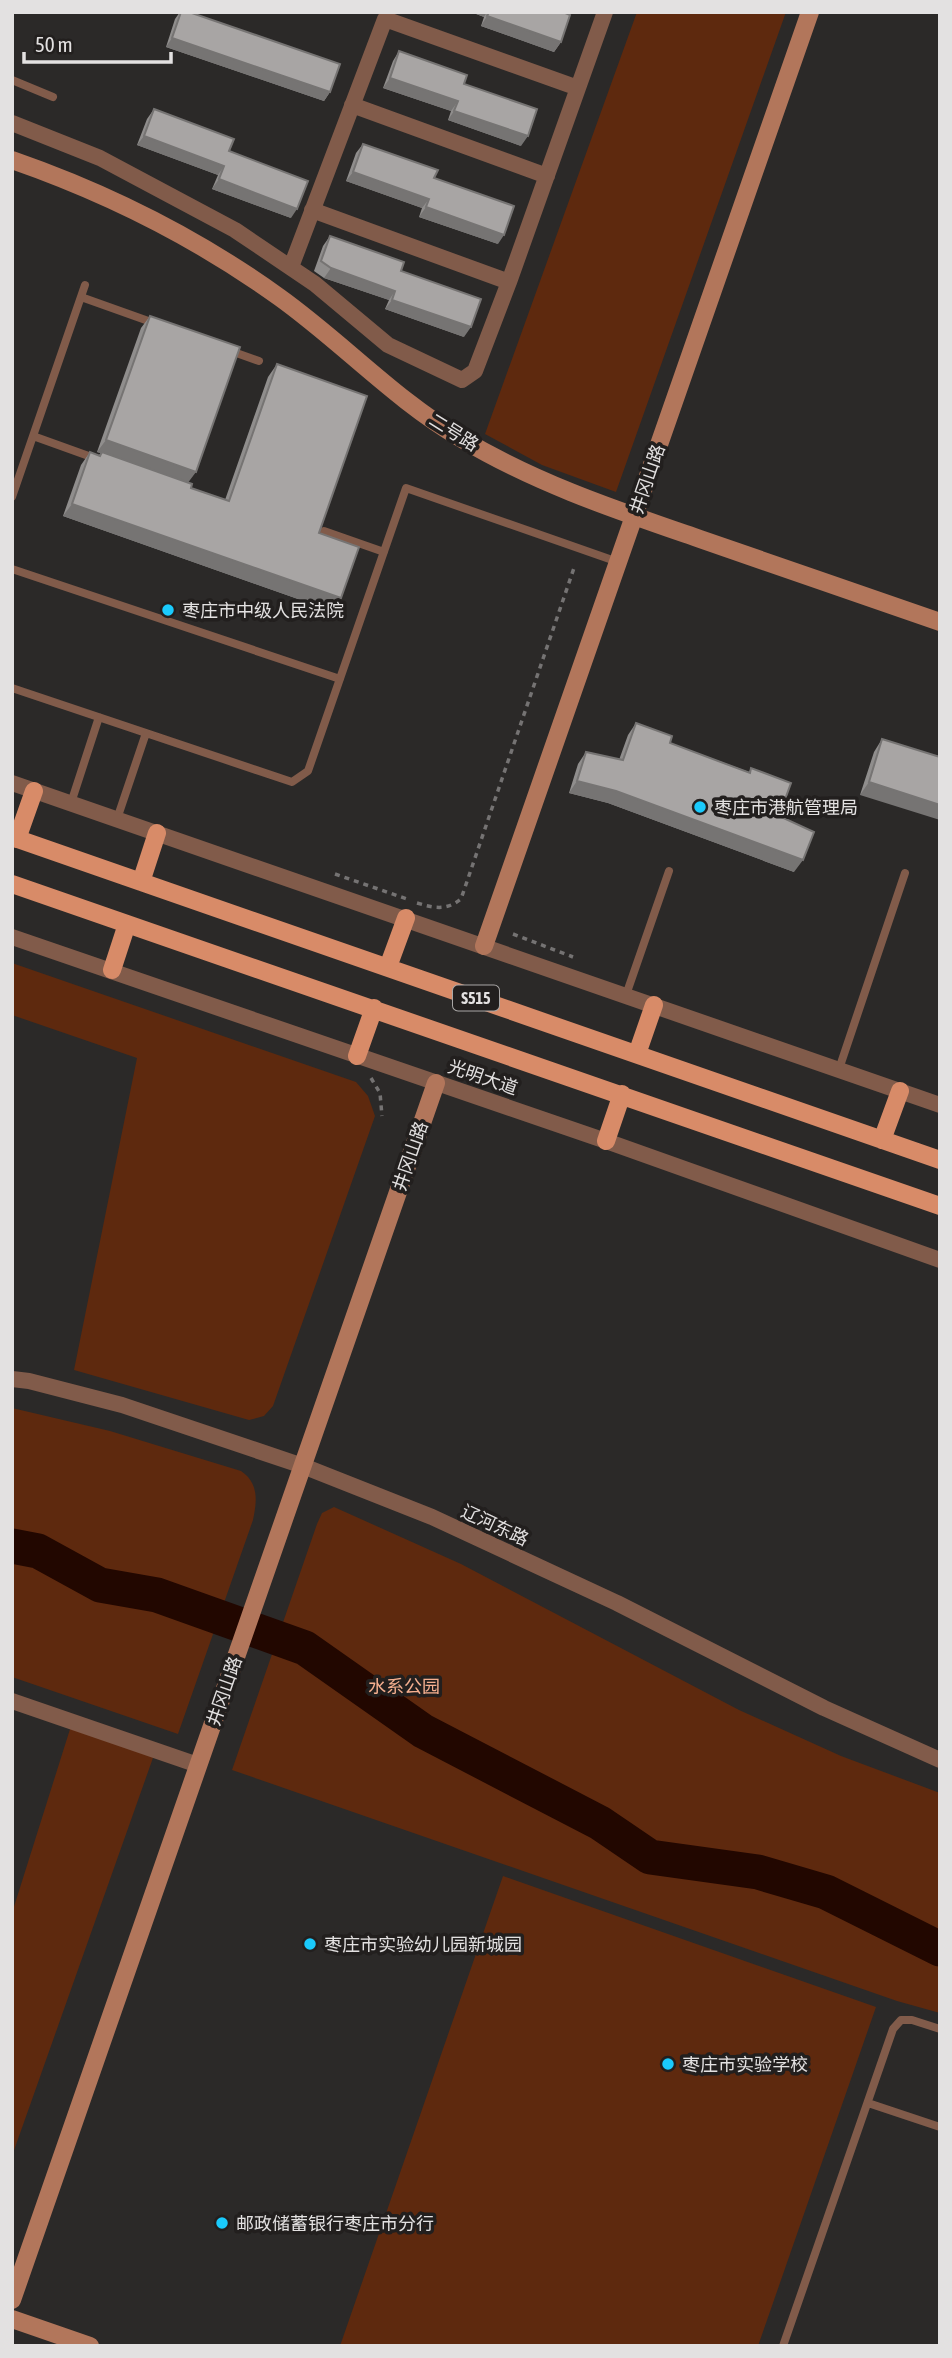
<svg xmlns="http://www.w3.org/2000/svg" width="952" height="2358" font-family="'Asap Condensed','Noto Sans SC',sans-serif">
<rect width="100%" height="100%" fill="#2b2928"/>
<path fill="#5e290e" d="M637,12H786L616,492L542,465L485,434Z
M12,963L356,1082L368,1096L375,1116L273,1406L264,1416L249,1420L74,1370L137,1058L12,1015Z
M12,1408L110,1431L241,1471C259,1483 257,1501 253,1520L178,1734L12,1677Z
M334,1507L461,1564L739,1710L841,1756L940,1793V2013L897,2001L232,1770L317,1524L322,1513Z
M71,1726L154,1755L12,2156V1913Z
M503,1876L876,2007L758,2346H340Z"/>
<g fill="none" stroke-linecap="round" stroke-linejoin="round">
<path stroke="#220700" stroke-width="35" d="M12,1546L38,1551L100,1585L157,1595L305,1648L423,1731L600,1823L650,1857L758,1872L826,1892L940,1949"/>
<path stroke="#757373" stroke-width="3.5" stroke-dasharray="5 5" stroke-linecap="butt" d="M335,874L407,899
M417,903C434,908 446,911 461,899L574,568
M513,934L573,957
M371,1078L380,1093L382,1116"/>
<path stroke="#815b4a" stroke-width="8" d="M12,80L53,97
M81,297L154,323
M228,350L259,361
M33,436L97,459
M12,497L85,285
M324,531L384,552
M12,569L340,679
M12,688L292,782L308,771L406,488L618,562
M71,803L99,717
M117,819L146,733
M626,995L669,871
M839,1069L905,873
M868,2103L940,2127
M783,2346L893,2029L901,2020H912L940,2029"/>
<path stroke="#815b4a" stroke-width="16" d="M352,105L547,176
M12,123L100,158L235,230L315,284L388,345L462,380L475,371L509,282L605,12
M312,210L509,282
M291,267L385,19L578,88
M12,783L940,1105
M12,937L606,1141L940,1260
M12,1379L29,1381L122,1405L303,1466L432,1517L617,1603L824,1708L940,1760
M12,1701L198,1765"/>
<path stroke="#b2765b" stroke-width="18" d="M12,160C107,193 197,238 279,297C342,342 395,400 462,439C537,484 619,511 700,539C780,567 860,594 940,622
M484,946L810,12
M12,2300L436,1083
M12,2319L90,2346"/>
<path stroke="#d88b68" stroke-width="18" d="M12,837L940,1160
M17,839L34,791
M141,882L157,833
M12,884L940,1206
M388,967L406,918
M112,970L127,924
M637,1054L654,1005
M357,1056L374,1008
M882,1140L900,1091
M606,1141L622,1094"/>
</g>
<path fill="#908e8d" d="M180,12H189L330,92L324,101L166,47L175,19Z
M471,12H563L561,42L554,52L481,26L484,17Z
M399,51L464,84L521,146L448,120L451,111L383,88L393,61Z
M154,109L229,151L291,218L212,189L218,175L137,145L147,119Z
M363,144L434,178L498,244L419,217L422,208L346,181L356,153Z
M330,236L401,271L464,337L385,309L389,300L324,278L314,271L323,246Z
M150,316L188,483L191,488L225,500L268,377L277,364L319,533L341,598L332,611L63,516L81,465L90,452L99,455L101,453L97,452L141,328Z
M636,723L670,743L749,772L751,768L779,816L794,872L608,803L569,793L578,764L586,752L619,760L628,735Z
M882,739L940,757L860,795L874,752Z"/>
<path fill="#767473" d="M471,12H487L484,17Z
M487,16L561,42L554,52L481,26Z
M172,38L330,92L324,101L166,47Z
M390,78L458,101L451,111L383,88Z
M454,111L528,136L521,146L448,120Z
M144,136L224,166L218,175L137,145Z
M353,172L429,199L422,208L346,181Z
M219,179L297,209L291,218L212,189Z
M426,207L504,235L498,244L419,217Z
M331,268L395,291L389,300L324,278Z
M392,300L471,327L464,337L385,309Z
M106,440L196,472L187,484L97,452Z
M72,504L341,598L332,611L63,516Z
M577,781L616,791L803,860L794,872L608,803L569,793Z
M869,782L940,805V820L860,795Z"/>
<path fill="#a8a5a4" stroke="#767473" stroke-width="2" d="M181,12H189L340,64L330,92L172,38Z
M489,12H563L570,15L561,42L487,16Z
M399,51L467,75L464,84L537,109L528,136L454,111L458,101L390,78Z
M154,109L234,139L229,151L308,181L297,209L219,179L224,166L144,136Z
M363,144L438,170L434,178L514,206L504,235L426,207L429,199L353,172Z
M330,236L404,262L401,271L481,299L471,327L392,300L395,291L331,268L321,261Z
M150,316L240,347L196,472L106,440Z
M277,364L367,396L319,533L359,547L341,598L72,504L90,452L100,456L102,452L192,484L191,488L229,501Z
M636,723L672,736L670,743L750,773L751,768L791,783L779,816L814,832L803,860L616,791L577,781L586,752L623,760Z
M882,739L940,757V805L869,782Z"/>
<g fill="#1acafc" stroke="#221f1e" stroke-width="2.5">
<circle cx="168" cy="610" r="7"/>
<circle cx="700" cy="807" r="7"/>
<circle cx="310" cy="1944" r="7"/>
<circle cx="668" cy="2064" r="7"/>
<circle cx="222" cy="2223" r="7"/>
</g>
<g text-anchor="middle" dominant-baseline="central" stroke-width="7" stroke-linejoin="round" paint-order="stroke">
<rect fill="#221f1e" stroke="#a9a7a6" stroke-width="2" x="453" y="985.5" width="46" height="25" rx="5"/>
<g font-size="16" font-weight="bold" fill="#e3e1e1">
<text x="476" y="998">S515</text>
</g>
<g font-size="18" fill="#e3e1e1" stroke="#221f1e">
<text transform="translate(454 432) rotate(32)">二号路</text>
<text transform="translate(647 479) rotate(-71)">井冈山路</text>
<text transform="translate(483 1077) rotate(19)">光明大道</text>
<text transform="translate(410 1156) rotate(-71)">井冈山路</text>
<text transform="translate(495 1525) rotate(25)">辽河东路</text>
<text transform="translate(224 1691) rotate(-71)">井冈山路</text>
</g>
<g font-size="18" fill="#e3e1e1" stroke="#221f1e" text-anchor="start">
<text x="182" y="610">枣庄市中级人民法院</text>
<text x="714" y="807">枣庄市港航管理局</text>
<text x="324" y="1944">枣庄市实验幼儿园新城园</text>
<text x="682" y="2064">枣庄市实验学校</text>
<text x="236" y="2223">邮政储蓄银行枣庄市分行</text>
</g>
<g font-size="18" fill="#f5af8f" stroke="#221f1e">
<text x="404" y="1686">水系公园</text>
</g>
</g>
<rect width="952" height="2358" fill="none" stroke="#e3e1e1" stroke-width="28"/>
<path d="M24 52v10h147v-10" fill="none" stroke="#e3e1e1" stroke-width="3.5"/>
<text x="35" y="52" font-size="21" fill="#e3e1e1" stroke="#221f1e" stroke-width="5" paint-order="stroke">50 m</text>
</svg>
